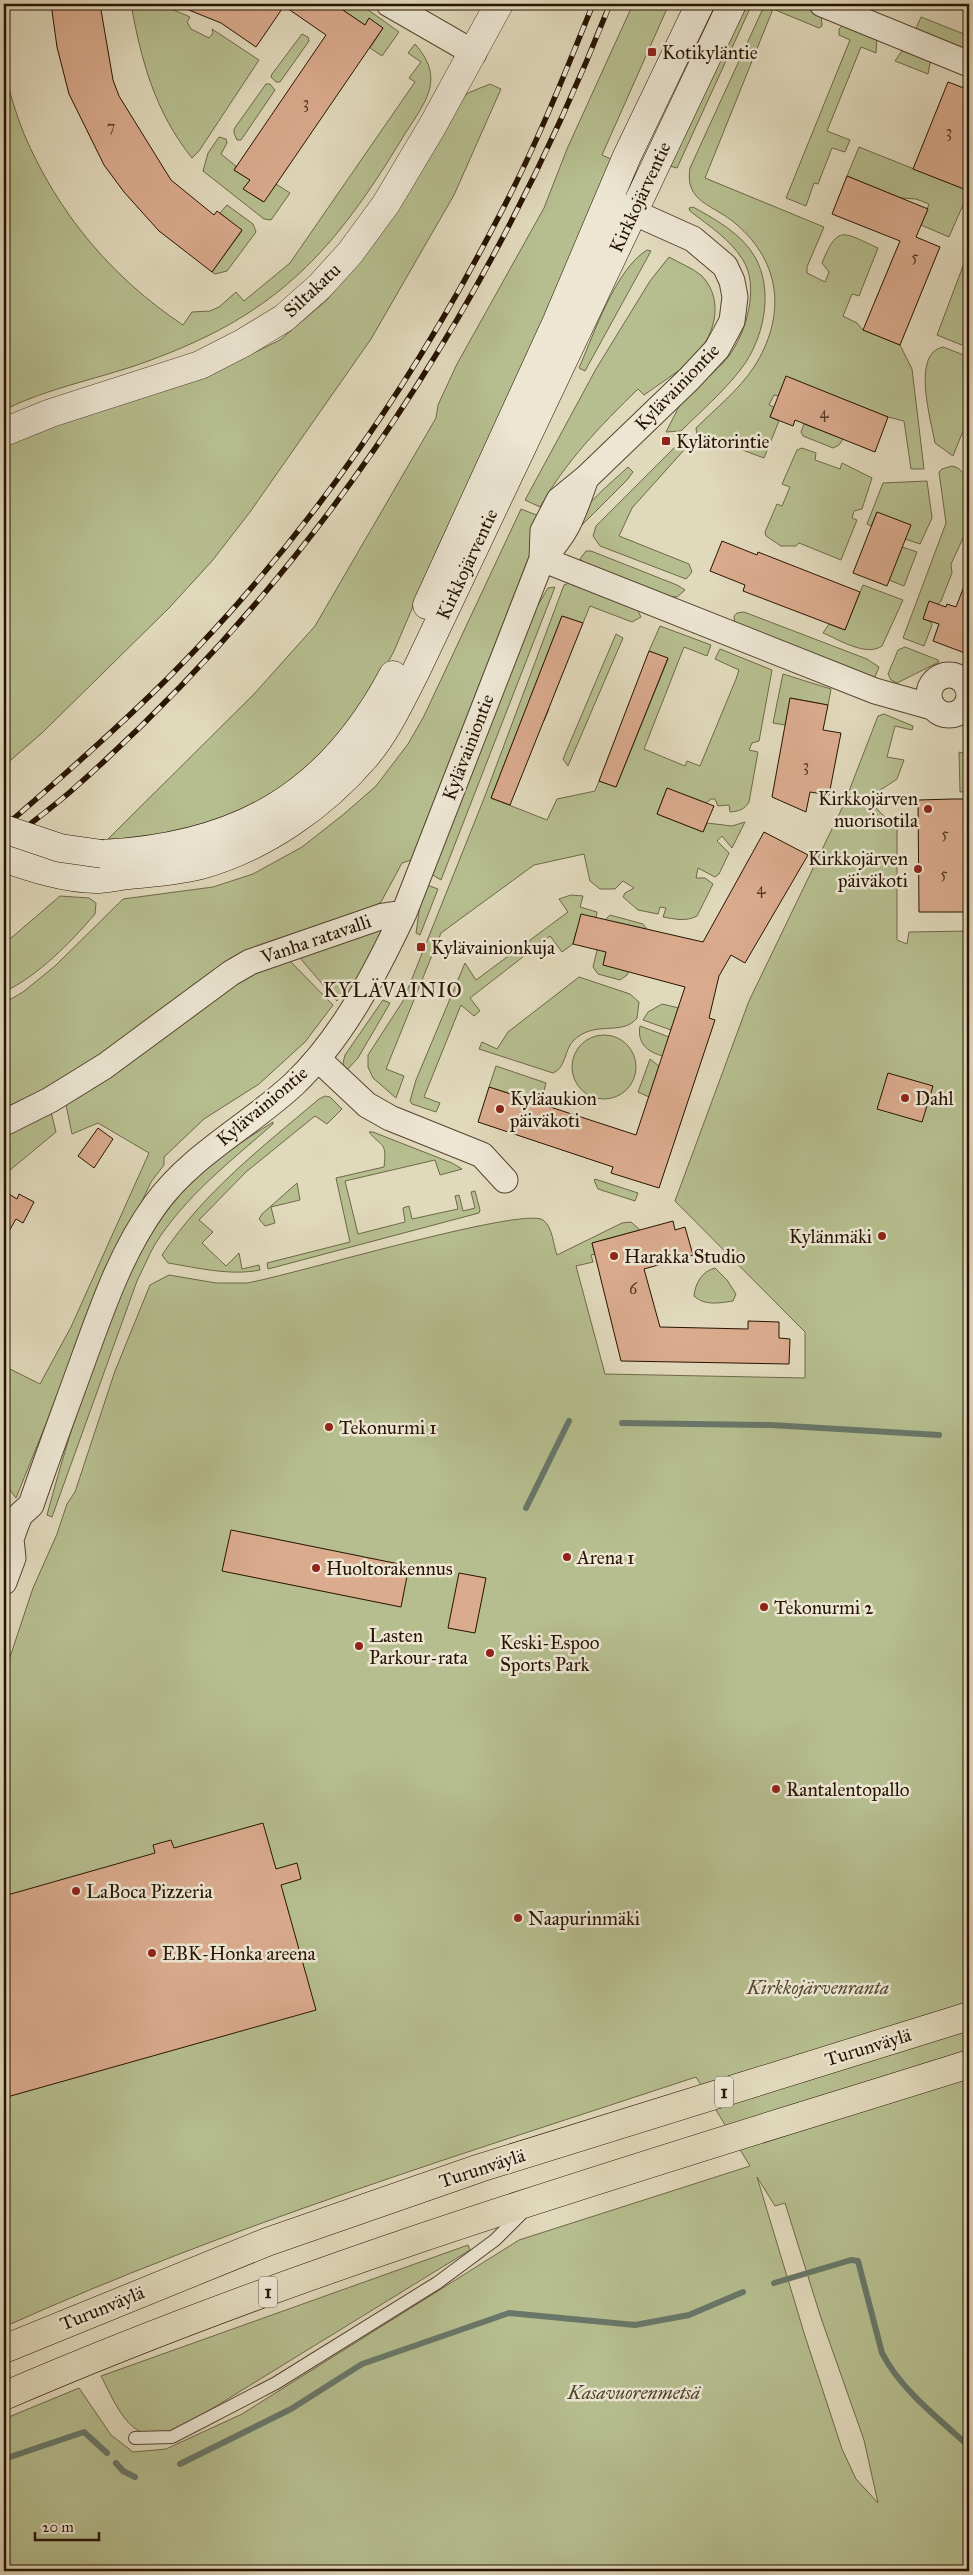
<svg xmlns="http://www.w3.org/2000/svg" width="973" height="2575" font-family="'IM FELL Great Primer',serif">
<rect width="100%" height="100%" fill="#e1d9bc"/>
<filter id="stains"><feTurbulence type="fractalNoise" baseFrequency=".004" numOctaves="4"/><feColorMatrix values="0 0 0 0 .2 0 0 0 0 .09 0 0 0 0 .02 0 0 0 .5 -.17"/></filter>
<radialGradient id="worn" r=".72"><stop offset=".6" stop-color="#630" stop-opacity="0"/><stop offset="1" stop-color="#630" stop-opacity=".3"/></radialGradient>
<path fill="#b6be8f" stroke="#6e6848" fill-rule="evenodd" d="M131,4H160L190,17L187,22L191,29L209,38L213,33L212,29L259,60L199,151L192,158C155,112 141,60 131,4Z
M334,4H360L399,32L382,56L370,48L383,28L369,19L365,25Z
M633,4H669L602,155L620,163L439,545L394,651L361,715L298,784L218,824L138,839H108L254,694L315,626L436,418L438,405L457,364L544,208L567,149Z
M740,4H752L677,168L666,165Z
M765,4H796L821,14L822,26L819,28L773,9L705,178L824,227L807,267V273L825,282L829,272L822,263C838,223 844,233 878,248L859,296L852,294L843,316L857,323L863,330L900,345L912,369L924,469H911L904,421L888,417L787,377L778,396L774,395L769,405L774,407L770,417L779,421L764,458L699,434L697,436L696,428C715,409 739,390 754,367C786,317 782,263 736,224C715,205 684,203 690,168Z
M921,17L969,36V53L915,31Z
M844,24L877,36L876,53L861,47L827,131L850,140L845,152L832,148L818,184L814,183L806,206L786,198L850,40L839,35V29Z
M302,34L308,37L309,41L280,82H276L271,77L272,74Z
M415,44C447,80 424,103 403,137C334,251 279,313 151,360C104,378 49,387 4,410V72C10,93 16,114 24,134C58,213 111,277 183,325L192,312L210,311L219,307L236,292L244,301L290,263L415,82L409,78L421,62L408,53Z
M904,48L931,59L928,74L895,61Z
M266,84H270L275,90L241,140H237L234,133V129Z
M490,84L501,89L454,195L371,339L250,512L212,561L169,608L42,733L4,766V443L72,417L209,375L280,340L327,300L379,237L464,97L468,93Z
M219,137L226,139L227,143L221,154L236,166L234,170L250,180L244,189L263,202L276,184L290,193L271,220L264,219L203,171L208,153Z
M859,147L969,191L949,237L921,225L929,204L916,199L901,198L847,176Z
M227,205L253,224L256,232L227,271L215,274L212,272L242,231L220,213Z
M693,207C715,219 742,234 755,257C773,289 765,332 746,362C730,386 701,411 681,431L666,432C671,423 676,411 682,402C696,385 715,373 728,357C746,334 760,287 743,260C730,239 709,226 690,211L689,208Z
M647,250L651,251L585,371L579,368C594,334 615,270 647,250Z
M969,250V348L937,335Z
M669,257C679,263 693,268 702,276C726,302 714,339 690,361C676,374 659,384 644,395L638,389C601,425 565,462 540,507L525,500L596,369L650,281Z
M943,347L969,357V416L953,456L935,443C931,420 911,353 943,347Z
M804,424L843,439L839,445L833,448L803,436L801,432Z
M688,434L693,440L632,508L619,536L689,564L692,572L686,579L600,546L593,536L596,526Z
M802,448L816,453L815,460L840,469L842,463L872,478L862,509L854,511L852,518L857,520L841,560L799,543L796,546H781L766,536L765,532L777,504L782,506L790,487L782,484L797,450Z
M952,466L958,468L969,478V520L965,534L951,564L952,573L941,601L924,619L931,622L932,625L924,646L903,638L946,523L939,472L942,469Z
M628,467L633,472L627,480L581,526L576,524C588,500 609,485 628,467Z
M927,481L932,518L920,544L905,539L877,512L871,526L867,524L883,483Z
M521,509L544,518L411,860L402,863L381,902L357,917L244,955L69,1078L4,1108V1003L23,992L55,966L123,899L213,887L253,874L302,847L344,814L376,786L408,744L424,716Z
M902,547L917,552L904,586L889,580Z
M586,551H591L677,585L685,590L677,597L667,596L585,563L580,559Z
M569,583L637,609L641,617L632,622L590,606L583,623L562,616L529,701L549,709L544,721L524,714L491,798L547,820L557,799L595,791L599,781L616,787L668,659L649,651L660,626L711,645L707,656L684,647L644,749L685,766L687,761L700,766L736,679L739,670L715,659L720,649L772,670L759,741L752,743L749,750L758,752L749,802C744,810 739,811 730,812L729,805L718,806L715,799H711L706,803L667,788L657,814L703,832L707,823L732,826L745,822L732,848L722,836L717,841L729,853L719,874L715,877L698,868L696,878H705L713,884L697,916C685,922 675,919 663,917L666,908L660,907L658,914L638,910L623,897L625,893L634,888L623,881L615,889H600L590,881L584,854L534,865L441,933L386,1069L404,1076L396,1098L373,1078L368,1067V1055L403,1001L485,796L564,585Z
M863,585L903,600L882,646C866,657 840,640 823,633L829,624L845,630Z
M555,587L441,880L431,874L532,615L548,588Z
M744,612L867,659L879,667L874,679L735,625L734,616L737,613Z
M616,634L623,638L568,766L563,759Z
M905,647L938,660L939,662L897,683L891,680L888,674L898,650Z
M783,674L831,689L828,705L791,698L785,725L773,723Z
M884,714L913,726L912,730L895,726L887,757L904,760L897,779L867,799L885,817L897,824V940L907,944L909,932L969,931V2571H4V2419L79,2388L111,2435L133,2452L166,2449L242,2414L519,2240L750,2166L696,2077C463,2154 228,2226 4,2327V1675L33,1588L57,1534L67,1504L75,1492L115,1371L150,1285L169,1275L216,1283H247C289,1276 523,1206 543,1220C553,1227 553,1245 557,1255L622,1223L631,1222L640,1230L592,1243L595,1254L591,1255L593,1262L576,1266L605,1374L805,1378V1332L675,1201L749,1001L844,804L878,716ZM757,2177L775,2206L785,2203L821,2318L864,2440L878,2503L856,2479L842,2449L805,2336Z
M959,752L969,755V791L960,792Z
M427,885L438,889L420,935L416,933L420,905Z
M571,895L583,896L580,907L597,912L593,936L576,932L573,944L562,952L550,936L470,998L480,1011L474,1016L461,1005L424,1097L440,1103L436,1112L412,1104L410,1101L416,1080L465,963L476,980L568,912L559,899Z
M60,896L89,898L96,903L95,914C70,943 39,975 4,992V944Z
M610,915L643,924L647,929L614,922L603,965L629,971L627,975L620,980L598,974L593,967L604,921Z
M380,928L383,935L345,1000L339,997L337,1001L299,957Z
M289,960L333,1005L305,1042L259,1084L204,1119L164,1157V1165L151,1182L101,1288L16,1498L4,1482V1366L40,1384L71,1327L149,1153L98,1123L72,1134L65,1100L247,973Z
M579,977L630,994L639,1002L637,1018C622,1037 595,1019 573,1041C564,1051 566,1068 553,1073L479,1049L482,1042L497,1049L508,1032Z
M383,1000L390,1003L358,1058L345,1072L343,1063L345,1055Z
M662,1004L679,1008L671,1030L643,1020L648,1012Z
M640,1026L669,1037L663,1056C647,1052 637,1043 640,1026Z
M572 1067a32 32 0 1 1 64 0a32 32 0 1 1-64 0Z
M650,1059L659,1066L649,1097L638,1092Z
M496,1066L546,1083L541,1103L489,1087Z
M325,1096L330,1097L342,1109L327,1124L315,1116L246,1172L199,1220L213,1232L202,1243L226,1266L239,1253L242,1269L259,1265L260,1270C230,1276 199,1268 168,1263L162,1255C204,1192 261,1148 319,1099Z
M51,1112L56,1132L4,1175V1133Z
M273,1122V1124C231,1161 184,1197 154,1246C148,1257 143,1269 137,1281L52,1517L47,1515C61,1463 76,1413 94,1362C117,1299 141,1236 188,1186C213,1160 243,1141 273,1122Z
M369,1132H373L452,1163L462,1169L440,1175L435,1160L345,1181L358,1234L405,1222L403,1208L409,1206L412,1219L458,1209L455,1196L459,1195L463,1211L475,1208L471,1192L475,1191L480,1210L479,1213L268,1269L267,1263L350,1242L336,1178L384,1167C387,1141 382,1148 369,1132Z
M595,1179L638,1193L635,1201L598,1189L594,1180Z
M297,1183L300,1200L271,1207L275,1223L265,1226L259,1219L262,1214Z
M715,1268L727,1280L736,1294L733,1301C719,1303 705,1306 694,1296C695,1284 702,1271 715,1268Z
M468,2245L470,2250L174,2432C163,2433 150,2436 139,2431C121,2421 110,2393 101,2376Z"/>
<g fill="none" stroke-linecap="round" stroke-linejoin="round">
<path stroke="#687769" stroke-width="6" d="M622,1423L771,1425L939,1435
M526,1508L569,1421
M774,2283L851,2260L858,2261L882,2353C901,2390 939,2419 969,2446
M4,2459L84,2432L107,2453
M116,2463L123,2471L135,2477
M180,2464L291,2409L362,2364L509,2313L635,2325L689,2315L743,2292"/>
</g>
<path fill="#daab8d" stroke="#271301" d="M51,4H100L113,80L119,96L171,180L214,215L217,211L242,230L212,272L159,231L124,192L104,165L69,94L57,47Z
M174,4H334L365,25L369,18L383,28L264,202L243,189L250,180L234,170L326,35L284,6L256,47L221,23Z
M948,82L969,90V191L913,169Z
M847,176L928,209L916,237L940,247L900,345L863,330L900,241L832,214Z
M786,376L888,417L875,452L795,420L793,426L770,417Z
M877,512L911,525L887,586L853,573Z
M722,541L757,555L758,552L860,592L845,630L743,591L745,585L710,571Z
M968,576L969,642L965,653L933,641L939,624L923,619L929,601L946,607L947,604L956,607Z
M562,616L583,623L510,805L491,798Z
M649,651L668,658L616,787L599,781Z
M790,698L828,705L823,730L841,733L829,795L810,792L806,812L772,797Z
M667,788L714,806L703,832L657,814Z
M953,799H969V912H919L918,800Z
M764,832L808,855L745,963L731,955L719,976L709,1018L715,1020L659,1188L611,1173L613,1167L478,1122L489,1087L636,1135L685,987L603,965L606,952L573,944L581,914L703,942Z
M888,1073L933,1086L922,1122L877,1109Z
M98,1128L113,1139L94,1168L78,1156Z
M4,1191L17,1199L19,1194L34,1202L23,1223L16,1219L4,1240Z
M673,1221L675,1230L685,1227L693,1255L644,1269L660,1327L748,1329V1321L779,1322V1338L790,1339L789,1364L621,1361L592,1243Z
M231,1530L409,1566L401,1607L222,1571Z
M459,1573L486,1578L475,1633L448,1628Z
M263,1823L276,1869L297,1863L301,1879L281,1885L316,2010L7,2097L4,2087V1896L155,1853L153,1845L171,1840L174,1848Z"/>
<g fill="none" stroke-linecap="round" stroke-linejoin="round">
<g stroke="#564430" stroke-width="14">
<path id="service" d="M135,2438L172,2437L276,2383L437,2283L495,2240L525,2210"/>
</g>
<g stroke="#564430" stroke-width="27">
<path id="minor" d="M389,4L474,53
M822,4L969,64
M542,559L875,691L932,707
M542,559C569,531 573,514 586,478
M929 695a20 20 0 1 1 40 0a20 20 0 1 1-40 0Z
M318,1059L367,1105L390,1118L482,1155L505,1180
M4,1123L50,1100L105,1066L231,973L250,962L383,916L404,913
M4,1582L13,1558L11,1539L16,1525L20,1515L31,1505C48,1455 67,1405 85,1355C104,1303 122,1251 155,1205C192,1154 249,1126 294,1084C343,1037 375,974 404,913L542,559L543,531L559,500L586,478L689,379L717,349L732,321L735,297L732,281L725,266L693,239L615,204"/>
</g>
<g stroke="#564430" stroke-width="29">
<path id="tertiary" d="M4,432L51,413L200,365L243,343L284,318L320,286L350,253L386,204L433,125L499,4"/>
</g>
<g stroke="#271301" stroke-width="29">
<path id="secondary" d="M427,605L557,321L627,156L700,4
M102,854C238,847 329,796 393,675
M4,858C32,868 66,879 96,879C107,879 118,876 129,875C153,873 178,871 201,865C265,847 323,806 366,756C387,731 401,700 416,671L732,4"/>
</g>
<g stroke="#271301" stroke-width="29">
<path id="motorway" d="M4,2349L267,2242L480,2168L969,2016
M4,2396C316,2261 644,2166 969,2064"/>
</g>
<use href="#service" stroke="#ece6d3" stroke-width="12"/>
<use href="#minor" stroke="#ece6d3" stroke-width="25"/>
<use href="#tertiary" stroke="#ece6d3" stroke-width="28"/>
<use href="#secondary" stroke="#ece6d3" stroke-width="28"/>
<use href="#motorway" stroke="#e1d9bc" stroke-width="28"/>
<g stroke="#271301" stroke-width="5.5">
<path id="rail" d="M4,827C61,778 118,728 171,675C303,542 411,386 497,220C534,151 564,76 593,4
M4,844C26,827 49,810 70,792C316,576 490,307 610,4"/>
</g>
<use href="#rail" stroke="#ece6d3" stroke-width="4" stroke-dasharray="11" stroke-linecap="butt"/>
<g stroke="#271301" stroke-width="29" stroke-linecap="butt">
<path id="secondary-bridge" d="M4,829L60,848L102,854"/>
</g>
<use href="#secondary-bridge" stroke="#ece6d3" stroke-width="28"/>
</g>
<g fill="#8f2418" stroke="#ece6d3" stroke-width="2">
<rect x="647" y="47" width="10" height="10" rx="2.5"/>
<rect x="661" y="436" width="10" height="10" rx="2.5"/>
<circle cx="928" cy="809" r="5"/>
<circle cx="918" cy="869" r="5"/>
<rect x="416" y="942" width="10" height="10" rx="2.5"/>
<circle cx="905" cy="1098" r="5"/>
<circle cx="500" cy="1109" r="5"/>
<circle cx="882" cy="1236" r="5"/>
<circle cx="614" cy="1256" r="5"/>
<circle cx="329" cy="1427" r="5"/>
<circle cx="567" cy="1557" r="5"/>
<circle cx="316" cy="1568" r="5"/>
<circle cx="764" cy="1607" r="5"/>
<circle cx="359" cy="1646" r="5"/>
<circle cx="490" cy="1653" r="5"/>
<circle cx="776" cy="1789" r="5"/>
<circle cx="76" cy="1891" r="5"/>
<circle cx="518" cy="1918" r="5"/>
<circle cx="152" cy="1953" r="5"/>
</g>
<g text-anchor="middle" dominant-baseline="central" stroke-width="5" stroke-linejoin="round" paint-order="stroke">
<g font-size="16" fill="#543924">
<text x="306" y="102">3</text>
<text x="111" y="126">7</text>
<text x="949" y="131">3</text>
<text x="915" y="256">5</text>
<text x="824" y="412">4</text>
<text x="806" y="765">3</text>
<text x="945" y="833">5</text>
<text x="944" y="873">5</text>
<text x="761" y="888">4</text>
<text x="633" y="1288">6</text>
</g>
<g fill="#ece6d3" stroke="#625240" stroke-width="1">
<rect x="715" y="2076.5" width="18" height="31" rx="4"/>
<rect x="259" y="2276.5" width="18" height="31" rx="4"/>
</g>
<g font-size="18" font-weight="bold" fill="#271301">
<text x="724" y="2092">1</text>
<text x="268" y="2292">1</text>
</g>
<g font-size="19" fill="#271301" stroke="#ece6d3" text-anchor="start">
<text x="662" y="52">Kotikyläntie</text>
<text x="676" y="441">Kylätorintie</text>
<text x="918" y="798" text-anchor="end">Kirkkojärven<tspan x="918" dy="22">nuorisotila</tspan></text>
<text x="908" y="858" text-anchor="end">Kirkkojärven<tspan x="908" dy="22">päiväkoti</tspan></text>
<text x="431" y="947">Kylävainionkuja</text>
<text x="510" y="1098">Kyläaukion<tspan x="510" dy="22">päiväkoti</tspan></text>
<text x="915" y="1098">Dahl</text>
<text x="872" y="1236" text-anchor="end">Kylänmäki</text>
<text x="624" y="1256">Harakka Studio</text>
<text x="339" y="1427">Tekonurmi 1</text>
<text x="577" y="1557">Arena 1</text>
<text x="326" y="1568">Huoltorakennus</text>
<text x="774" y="1607">Tekonurmi 2</text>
<text x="369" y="1635">Lasten<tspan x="369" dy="22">Parkour-rata</tspan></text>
<text x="500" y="1642">Keski-Espoo<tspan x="500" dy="22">Sports Park</tspan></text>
<text x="786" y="1789">Rantalentopallo</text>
<text x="86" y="1891">LaBoca Pizzeria</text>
<text x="528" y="1918">Naapurinmäki</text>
<text x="162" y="1953">EBK-Honka areena</text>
</g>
<g font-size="19" fill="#271301" stroke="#ece6d3">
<text transform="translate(640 197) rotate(-65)">Kirkkojärventie</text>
<text transform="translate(312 290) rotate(-43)">Siltakatu</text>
<text transform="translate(677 387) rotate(-46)">Kylävainiontie</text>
<text transform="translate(467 564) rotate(-65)">Kirkkojärventie</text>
<text transform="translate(468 747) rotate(-69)">Kylävainiontie</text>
<text transform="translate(316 939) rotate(-19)">Vanha ratavalli</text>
<text transform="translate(262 1106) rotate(-40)">Kylävainiontie</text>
<text transform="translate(868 2047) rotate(-17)">Turunväylä</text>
<text transform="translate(482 2168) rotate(-18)">Turunväylä</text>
<text transform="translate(102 2308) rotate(-22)">Turunväylä</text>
</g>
<g font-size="19" font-style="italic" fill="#52462c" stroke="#ece6d3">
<text x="818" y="1987">Kirkkojärvenranta</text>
<text x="634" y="2392">Kasavuorenmetsä</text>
</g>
<g font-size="20" letter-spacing="1" fill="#271301" stroke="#ece6d3">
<text x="393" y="990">KYLÄVAINIO</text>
</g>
</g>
<rect width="973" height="2575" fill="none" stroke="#e1d9bc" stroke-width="20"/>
<rect x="5" y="5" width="963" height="2565" fill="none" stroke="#271301" stroke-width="2.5"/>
<rect x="10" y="10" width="953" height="2555" fill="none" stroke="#271301"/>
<path d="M35 2532v8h64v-8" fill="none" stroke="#271301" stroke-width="2.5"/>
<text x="42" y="2532" font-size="15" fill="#271301" stroke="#ece6d3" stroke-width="4" paint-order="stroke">20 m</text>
<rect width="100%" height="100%" filter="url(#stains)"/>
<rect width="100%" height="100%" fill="url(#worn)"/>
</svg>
